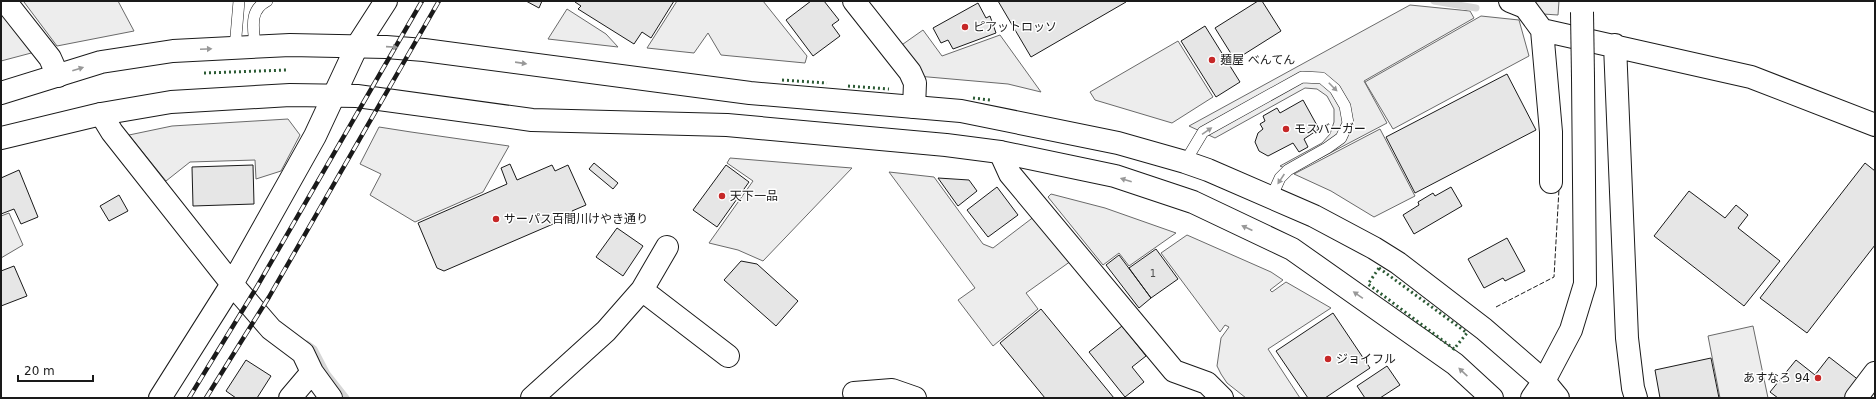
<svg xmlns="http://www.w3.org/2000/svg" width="1876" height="399" font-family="'DejaVu Sans','Noto Sans JP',sans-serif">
<rect width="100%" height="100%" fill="#fff"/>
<path fill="#ededed" stroke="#6a6a6a" d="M26,1H118L134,31L57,46L24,2Z
M677,1H763L807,56L805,63L721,55L708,33L694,53L647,48Z
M1534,1H1559L1558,15L1543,14Z
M1410,5L1470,11L1474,18L1364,81L1387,123L1294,172L1280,166L1322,143L1330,134L1334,122V109L1327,96L1317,89L1305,88L1215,138L1189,126Z
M1,8L35,52L1,61Z
M567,9L606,34L618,47L548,39Z
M1481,16L1519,20L1529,56L1393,129L1365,82Z
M923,30L942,56L1000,35L1041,92L1008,84L917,76L896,49Z
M1178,41L1213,97L1172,123L1095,100L1090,92Z
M288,119L300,135L281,171L256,179L255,160L190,162L166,181L129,135L172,126Z
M379,127L411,132L509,146L483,192L415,222L370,195L381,174L360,164Z
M1380,129L1415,196L1374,217L1331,191L1294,174Z
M730,158L814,165L852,168L763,261L738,250L709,243L753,181L727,163Z
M889,172L934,177L983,244L993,248L1035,216L1071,261L1026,293L1038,309L993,346L958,300L975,288Z
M1051,194L1105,208L1176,233L1129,266L1119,253L1103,265L1048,197Z
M9,213L23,245L1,258V216Z
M1187,235L1271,272L1283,280L1270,290L1272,292L1286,282L1331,308L1268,349L1300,398H1246L1227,383L1221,374L1217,366L1221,338L1229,327L1225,325L1220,332L1161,253Z
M1753,326L1768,398H1720L1708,336Z"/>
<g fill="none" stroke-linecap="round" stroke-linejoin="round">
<path stroke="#d7d7d7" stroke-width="7" d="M1434,1L1476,8
M307,344L314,349L327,374L346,398"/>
</g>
<path fill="#e6e6e6" stroke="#1a1a1a" d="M526,1H542L539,8Z
M576,1H674L651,38L642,32L634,44L578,9L581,6L575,2Z
M811,1H824L839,20L832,25L840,36L813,56L786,20Z
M998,1H1126V2L1031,57Z
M1258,1H1262L1281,31L1235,60L1215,28Z
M978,3L986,18L990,16L996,33L953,49L948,40L941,43L933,28Z
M1205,26L1240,82L1216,97L1181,41Z
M1507,74L1536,130L1415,193L1386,137Z
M1303,100L1319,129L1304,139L1308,147L1299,152L1293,143L1268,156L1259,151L1255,142L1258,133L1263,129L1260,124L1265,121L1263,116L1277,108L1280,113Z
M594,163L618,183L613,189L589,169Z
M1865,163L1875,171V245L1807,333L1760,298Z
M510,164L517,180L552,165L555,171L568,165L586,205L572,211L574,215L444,271L437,268L418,223L507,184L501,168Z
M253,165L254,204L193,206L192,167Z
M726,165L749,182L717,227L693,210Z
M19,170L38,217L21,224L14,209L1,214V178Z
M938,178L969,180L977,191L958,206Z
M997,187L1018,215L988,237L967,210Z
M1451,187L1462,206L1414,234L1403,215L1419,205L1418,202L1433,193L1435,196Z
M1689,191L1725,218L1736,205L1748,215L1738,228L1780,261L1744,306L1654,236Z
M119,195L128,211L109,221L100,206Z
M617,228L643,246L623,276L596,257Z
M1507,238L1525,271L1505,281L1503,278L1484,288L1468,259Z
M1156,249L1178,279L1151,298L1129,268Z
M1119,255L1151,298L1139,308L1106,265Z
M741,261L757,264L798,301L776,326L724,280Z
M14,266L27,296L1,306V271Z
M1041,309L1114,398H1045L1000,343Z
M1333,313L1370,368L1325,398H1308L1276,351Z
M1122,326L1146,356L1132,367L1144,382L1125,397L1089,352Z
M1829,357L1860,381L1847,398H1778L1770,392L1796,360L1815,375Z
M1711,358L1719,398H1660L1655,370Z
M246,360L271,376L257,398H236L226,391Z
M1387,366L1400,385L1380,398H1365L1357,386Z"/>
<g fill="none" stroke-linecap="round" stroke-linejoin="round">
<g stroke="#1a1a1a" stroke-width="12">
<path id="lane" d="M255,47C254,29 248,11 267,1
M235,48L239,1
M1185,162L1203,132L1302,77L1322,78L1335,89L1345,106L1348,123L1341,138L1327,148L1288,170L1280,178L1271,198"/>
</g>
<g stroke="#1a1a1a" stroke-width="24">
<path id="street" d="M5,1L50,58L58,76
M854,1L910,72L915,83L914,107
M1510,1L1525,7L1542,30L1551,132V182
M1542,30L1751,77L1875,125
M1615,45L1627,338L1633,388L1636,398
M101,114L112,132L232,284L271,329L303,353L312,372L331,398
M1000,152L1010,174L1174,371L1207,383L1222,398
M642,290L728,356
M854,393L892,390L915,398
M160,398L232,284L315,136L357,46
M290,398L312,372
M532,398L606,331L642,290L667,247
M1856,398L1875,373"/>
</g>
<g stroke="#1a1a1a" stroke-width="24">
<path id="secondary" d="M357,46L386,1
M1,93L101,62L173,51L290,45L386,47L424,50L750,93L961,111L1118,143L1185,162L1208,170L1314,216L1374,248L1398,263L1484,329L1544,381L1558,398
M1,138L101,114L171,102L290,95L357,96L532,120L727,125L946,145L1000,152L1115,176L1193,202L1292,249L1455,364L1492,398
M1532,398L1544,381L1571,330L1585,284L1583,78"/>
</g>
<use href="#lane" stroke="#fff" stroke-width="11"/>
<use href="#street" stroke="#fff" stroke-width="22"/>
<use href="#secondary" stroke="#fff" stroke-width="22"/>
<g stroke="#1a1a1a" stroke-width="4.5">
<path id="rail" d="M189,398L255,290L422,1
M206,398L269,297L439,1"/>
</g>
<use href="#rail" stroke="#fff" stroke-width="3" stroke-dasharray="9" stroke-linecap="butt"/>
<g stroke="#1a1a1a" stroke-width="24" stroke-linecap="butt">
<path id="secondary-bridge" d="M1582,12L1583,78"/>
</g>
<use href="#secondary-bridge" stroke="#fff" stroke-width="22"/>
<path stroke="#2b5a34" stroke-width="3" stroke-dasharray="2 3" stroke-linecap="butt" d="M204,73L287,70
M782,80L827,83
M848,86L889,89
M973,98L990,100
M1379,268L1467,333L1454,349L1368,284Z"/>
<path stroke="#1a1a1a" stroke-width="1" stroke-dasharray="5 2" stroke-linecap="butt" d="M1496,307L1554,277L1559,189"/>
</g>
<defs><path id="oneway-solid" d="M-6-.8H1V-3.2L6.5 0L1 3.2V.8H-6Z"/></defs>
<g fill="#989898">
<use href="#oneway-solid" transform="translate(392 47) rotate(4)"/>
<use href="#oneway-solid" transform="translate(206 49) rotate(-2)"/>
<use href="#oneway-solid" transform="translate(521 63) rotate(8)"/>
<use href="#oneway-solid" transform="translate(78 69) rotate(-18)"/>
<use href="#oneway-solid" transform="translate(1333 87) rotate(45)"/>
<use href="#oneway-solid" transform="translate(1207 131) rotate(-34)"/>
<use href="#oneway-solid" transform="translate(1281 179) rotate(124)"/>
<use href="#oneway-solid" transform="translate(1126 180) rotate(-162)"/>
<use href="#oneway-solid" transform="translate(1247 228) rotate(-155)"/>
<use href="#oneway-solid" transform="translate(1358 295) rotate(-145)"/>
<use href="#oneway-solid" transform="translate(1463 372) rotate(-137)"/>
</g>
<g fill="#c62828" stroke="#fff" stroke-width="1.5">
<circle cx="965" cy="27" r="4"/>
<circle cx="1212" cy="60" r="4"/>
<circle cx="1286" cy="129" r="4"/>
<circle cx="722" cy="196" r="4"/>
<circle cx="496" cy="219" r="4"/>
<circle cx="1328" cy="359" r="4"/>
<circle cx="1818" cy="378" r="4"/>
</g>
<g text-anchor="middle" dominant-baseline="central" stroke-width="3" stroke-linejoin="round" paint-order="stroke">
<g font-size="10" fill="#4d4d4d">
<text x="1153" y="273">1</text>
</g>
<g font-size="12" fill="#1a1a1a" stroke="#fff" text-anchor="start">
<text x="973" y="27">ピアットロッソ</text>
<text x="1220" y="60">麺屋 べんてん</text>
<text x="1294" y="129">モスバーガー</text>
<text x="730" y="196">天下一品</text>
<text x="504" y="219">サーパス百間川けやき通り</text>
<text x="1336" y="359">ジョイフル</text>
<text x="1810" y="378" text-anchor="end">あすなろ 94</text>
</g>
</g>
<rect width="1876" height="399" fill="none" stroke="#1a1a1a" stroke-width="4"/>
<path d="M18 375v6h75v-6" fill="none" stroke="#1a1a1a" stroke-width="2"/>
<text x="24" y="375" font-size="12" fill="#1a1a1a" stroke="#ffffff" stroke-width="3" paint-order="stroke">20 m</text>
</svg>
